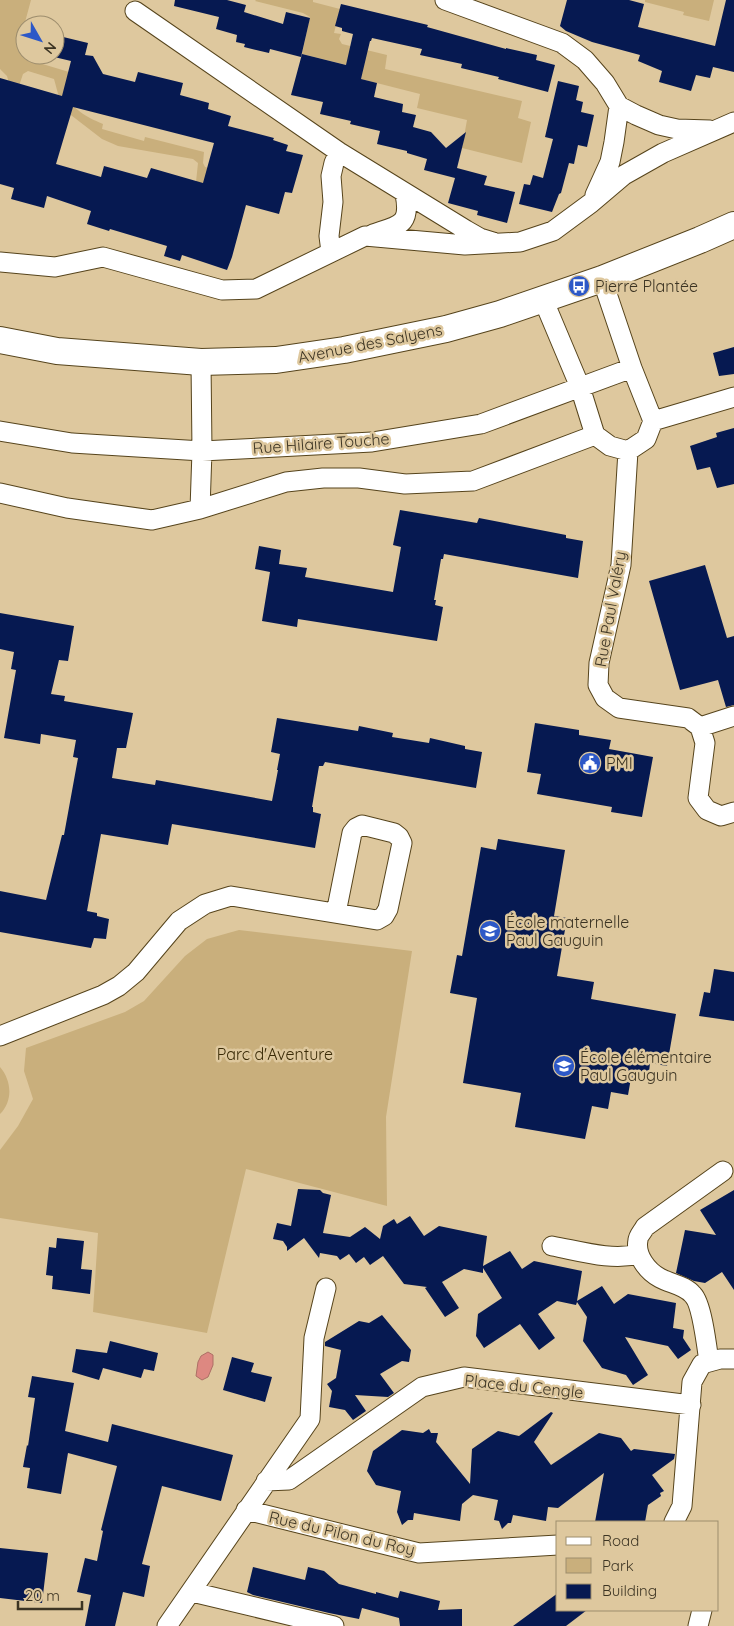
<svg xmlns="http://www.w3.org/2000/svg" width="734" height="1626" font-family="Quicksand,sans-serif">
<rect width="100%" height="100%" fill="#dec89e"/>
<path fill="#c9af7c" d="M0,0H31L18,48L26,59L69,72L64,94C75,110 84,116 103,124L102,129L144,141L145,137L204,152L203,163L205,167L226,173V190L196,182L198,163L193,159L118,146L102,139L67,112L60,101L54,79L28,71L23,74L5,128L0,107L10,87L7,76L0,69Z
M256,0H313V2L340,9L334,33L341,34L339,39L342,44L387,55L385,69L522,101L518,118L531,122L522,163L462,148L467,120L417,108L420,94L361,79L363,69L302,54L310,17L303,13L255,1Z
M645,0H714L709,21L683,15L684,12L645,2Z
M239,930L412,951L386,1117L387,1206L246,1169L207,1333L93,1312L98,1233L0,1218V1150L18,1126L33,1099L24,1071L26,1048L125,1012L144,1001L185,956L207,939Z
M0,1067C12,1081 13,1101 0,1114Z"/>
<path fill="#dd8881" stroke="#ad6f65" d="M208,1352L213,1355V1365L208,1377L202,1380L196,1376L198,1362L201,1356Z"/>
<path fill="#061951" fill-rule="evenodd" d="M175,0H227L246,5L244,12L283,24L286,12L310,18L301,57L270,49L269,53L244,47L245,44L236,42L237,35L216,29L219,17L174,6Z
M567,0H629L644,4L638,27L715,46L726,0H734V72L713,67L710,78L696,75L691,91L659,82L662,71L638,61L640,55L592,42L566,31L560,26Z
M341,4L428,25L427,27L506,49V48L537,55L536,60L555,65L548,92L498,79L499,77L461,68L462,64L420,55L422,49L372,38L371,41H370L361,79L377,83L374,97L403,104L402,112L416,115L413,127L431,132L446,148L466,132L457,168L487,176L484,185L515,192L507,223L477,215L478,211L448,203L455,178L424,170L427,159L407,153V151L377,144L380,131L350,124L351,121L320,114L323,102L291,95L302,54L346,65L353,34L342,31V28L335,26Z
M55,35L88,43L85,55L93,56L103,74L135,82L138,72L183,83L180,95L209,103L208,109L231,116L228,126L274,138L273,140L288,145L286,151L303,155L292,193L285,192L279,214L246,205L232,257L227,270L182,255L180,261L164,256L167,246L110,229L109,231L87,224L91,211L47,196L44,208L11,199L14,188L0,184V78L62,96L71,61L50,56L55,55ZM73,107L214,143L203,183L151,168L147,178L104,166L101,177L56,164Z
M558,81L579,86L576,100L583,102L581,112L594,115L587,147L578,145L574,164L569,163L561,193L559,194L552,212L519,204L524,184L530,185L533,175L543,178L553,139L545,137Z
M734,347V374L719,376L713,353Z
M734,428V484L717,488L710,467L697,470L690,446L717,437L716,433Z
M400,510L477,523L479,518L566,535V538L583,541L578,578L444,554L443,559H441L434,600H436L435,605L443,607L437,641L298,619L297,627L262,621L270,572L255,569L259,546L281,550L279,564L307,568L305,577L393,592L401,547L393,545Z
M705,565L727,638L734,636V705L726,707L718,680L680,690L649,581Z
M0,613L74,626L68,661L59,660L51,694L65,696L64,701L133,713L126,748H117L112,778L155,785L156,780L272,801L278,770H277L280,754L271,752L277,718L358,731L359,726L393,733L392,737L429,743L430,738L465,746V749L482,752L476,788L325,762L323,766H319L312,807H313V812L321,814L315,848L172,824L168,845L101,834L87,911L97,913V916L109,919L106,939L94,938L91,948L0,932V891L46,900L62,835H64L78,758L73,757L76,740L41,734L40,744L4,738L16,670L11,669L14,652L0,649Z
M535,723L579,730V735L611,740L609,749L653,757L642,817L611,812L612,807L537,794L541,774L527,772Z
M498,839L565,850L554,916L567,918L557,976L594,982L591,999L676,1014L667,1066L650,1063L648,1081L631,1078L628,1095L611,1092L608,1109L592,1106L585,1139L515,1127L521,1093L463,1083L477,998L450,993L457,955L462,956L481,847L496,850Z
M714,969L734,972V1021L699,1016L704,992L710,993Z
M298,1189L320,1190L323,1193L331,1195L323,1233L350,1237L365,1227L380,1239L383,1226L394,1219L397,1224L410,1216L424,1236L439,1226L487,1236L483,1266L510,1251L522,1269L534,1261L582,1271L577,1301L602,1286L614,1304L628,1294L676,1303L673,1328L684,1330L683,1338L691,1350L678,1359L668,1346L625,1337L648,1375L633,1385L626,1375L602,1368L583,1341L587,1317L577,1302L576,1305L557,1301L538,1314L555,1338L539,1350L520,1324L484,1348L476,1336L478,1314L502,1298L483,1268V1273L464,1269L442,1282L459,1308L445,1317L425,1288L427,1287L404,1284L383,1256L370,1265L364,1257L356,1263L349,1254L340,1260L337,1256L320,1253L319,1258L304,1238L287,1251V1247L283,1241L273,1239L277,1223L291,1226Z
M734,1190V1290L722,1272L705,1283L694,1281L676,1273L685,1230L716,1235L700,1210Z
M57,1238L84,1241L81,1269L92,1270L90,1294L52,1289L53,1276L46,1275L49,1247L56,1248Z
M382,1315L411,1350L409,1362L402,1361L380,1374L394,1393L388,1397L355,1395L366,1411L353,1420L345,1410L329,1407L332,1391L327,1384L336,1378L341,1350L325,1346V1342L359,1321L369,1323Z
M110,1341L158,1353L154,1371L144,1369L141,1378L103,1368L99,1380L72,1372L76,1349L107,1353Z
M232,1357L254,1363L251,1372L272,1377L265,1402L223,1390Z
M32,1376L74,1383L65,1431L108,1442L112,1424L233,1455L221,1501L162,1486L142,1564L150,1566L144,1597L123,1592L115,1626H85L91,1595L77,1592L85,1558L97,1561L103,1531L101,1530L117,1466L68,1453L61,1494L27,1488L30,1468L23,1467L27,1445L28,1446L35,1398L28,1397Z
M551,1412L553,1413L534,1442L551,1465L599,1433L621,1438L631,1451L634,1449L675,1454L674,1459L652,1475L664,1491L660,1493L661,1496L648,1505L645,1522H595L604,1473L558,1508L548,1507L546,1521L513,1515L511,1523H508L502,1529L499,1521L494,1520L498,1500L473,1495L462,1504L460,1521L414,1513L413,1520H408L402,1525L397,1512L401,1491L376,1485L367,1471L373,1451L402,1430L423,1433L429,1429L431,1433H438L436,1442L470,1484L472,1449L498,1431L519,1436Z
M0,1548L48,1553L42,1603L0,1598Z
M253,1567L305,1580L308,1567L324,1571L339,1584L376,1594V1592L398,1598L400,1591L440,1601L438,1610L462,1609V1626H400L399,1618L362,1608L359,1619L329,1613L253,1595L247,1592Z
M558,1593V1610H587L566,1626H513Z"/>
<g fill="none" stroke-linecap="round" stroke-linejoin="round">
<g stroke="#56441c" stroke-width="21">
<path id="street" d="M445,0L562,43L585,60L605,83L619,106L636,115L659,125L677,129L710,130
M135,11L339,152L466,230L480,238L493,242
M595,195L610,162L614,142L619,106
M373,234C400,225 411,225 405,194
M331,252L329,236L333,202L331,176L334,163L339,152
M0,262L55,267L103,257L222,290L256,289L365,236L465,245L520,242L553,231L591,203L624,175L663,153L734,122
M543,299L580,387L595,435L610,446L628,451L646,439L653,421L632,368L602,279
M653,421L734,397
M0,431L72,443L202,451L372,442L481,424L632,368
M628,451L621,565L599,663L598,685L605,698L619,708L688,718L700,727L705,743L698,798L707,810L721,816L734,812
M0,493L67,508L152,520L200,509L286,482L323,478H359L405,484L473,481L595,435
M200,509L202,451L201,362
M700,727L734,716
M0,1036L103,995L119,986L136,972L179,921L205,904L231,896L377,920L384,916L388,909L402,843L399,837L394,833L362,825L356,828L352,833L336,913
M552,1246C580,1251 611,1261 639,1254
M709,1362C707,1348 702,1304 693,1295C685,1285 671,1284 660,1278C647,1271 635,1255 638,1240C638,1236 643,1231 645,1227L723,1171
M266,1481L289,1480L422,1387L464,1377L691,1405
M246,1510L419,1553L558,1545
M674,1522L682,1506L692,1382L702,1364L720,1359H734
M192,1592L334,1626
M167,1626L310,1419L314,1338L326,1288
M698,1626L702,1610"/>
</g>
<g stroke="#56441c" stroke-width="28">
<path id="secondary" d="M0,340L57,351L201,362L276,360L344,350L446,329L500,314L602,279L700,240L734,225"/>
</g>
<use href="#street" stroke="#fff" stroke-width="19"/>
<use href="#secondary" stroke="#fff" stroke-width="26"/>
</g>
<defs>
<g id="bus-disc" transform="scale(1.125)"><circle r="9.5" fill="#2d58c7" stroke="#dec89e"/><path d="M-5-6H5V4H4V6H2V4H-2V6H-4V4H-5ZM-3.5-4V0h7V-4ZM-3.5 1.2v1.5H-2V1.2ZM2 1.2v1.5H3.5V1.2Z" fill="#fff"/></g>
<g id="civic-disc" transform="scale(1.125)"><circle r="9.5" fill="#2d58c7" stroke="#dec89e"/><path d="M-.6-6.5H3V-4.5H.6V-3L4-1V1h2V6H-6V1h2V-1L-.6-3ZM-1.2 2.5V6h2.4V2.5Z" fill="#fff"/></g>
<g id="school-disc" transform="scale(1.125)"><circle r="9.5" fill="#2d58c7" stroke="#dec89e"/><path d="M0-5L7-2L0 1L-7-2ZM-4 1L0 2.5L4 1V4Q0 6-4 4Z" fill="#fff"/></g>
</defs>
<g fill-rule="evenodd">
<use href="#bus-disc" x="579" y="286"/>
<use href="#civic-disc" x="590" y="763"/>
<use href="#school-disc" x="490" y="931"/>
<use href="#school-disc" x="564" y="1066"/>
</g>
<g text-anchor="middle" dominant-baseline="central" stroke-width="5" stroke-linejoin="round" paint-order="stroke">
<g font-size="16" fill="#3c3423" stroke="#dec89e" text-anchor="start">
<text x="595" y="286">Pierre Plantée</text>
<text x="606" y="763">PMI</text>
<text x="506" y="922">École maternelle<tspan x="506" dy="18">Paul Gauguin</tspan></text>
<text x="580" y="1057">École élémentaire<tspan x="580" dy="18">Paul Gauguin</tspan></text>
</g>
<g font-size="16" fill="#3c3423" stroke="#dec89e">
<text transform="translate(370 343) rotate(-11)">Avenue des Salyens</text>
<text transform="translate(321 443) rotate(-4)">Rue Hilaire Touche</text>
<text transform="translate(610 609) rotate(-80)">Rue Paul Valéry</text>
<text transform="translate(524 1386) rotate(6)">Place du Cengle</text>
<text transform="translate(342 1533) rotate(13)">Rue du Pilon du Roy</text>
</g>
<g font-size="16" fill="#3a2b07" stroke="#dec89e">
<text x="275" y="1054">Parc d'Aventure</text>
</g>
</g>
<rect x="556" y="1521" width="162" height="90" fill="#dec89e" stroke="#9d8d6d"/>
<rect x="566" y="1537" width="25" height="8" fill="#ffffff" stroke="#9d8d6d"/>
<text x="602" y="1546" font-size="15" fill="#3c3423">Road</text>
<rect x="566" y="1558" width="25" height="15" fill="#c9af7c" stroke="#9d8d6d"/>
<text x="602" y="1571" font-size="15" fill="#3c3423">Park</text>
<rect x="566" y="1584" width="25" height="15" fill="#061951" stroke="#9d8d6d"/>
<text x="602" y="1596" font-size="15" fill="#3c3423">Building</text>
<g transform="translate(40 40) rotate(129)"><circle r="24" fill="#dec89e" stroke="#9d8d6d"/>
<path d="M0-4L9 19L0 12L-9 19Z" fill="#2d58c7"/>
<text y="-8" font-size="14" font-weight="bold" text-anchor="middle" fill="#3c3423">N</text>
</g>
<path d="M18 1601v8h64v-8" fill="none" stroke="#3c3423" stroke-width="2.5"/>
<text x="25" y="1601" font-size="15" fill="#3c3423" stroke="#dec89e" stroke-width="4" paint-order="stroke">20 m</text>
</svg>
